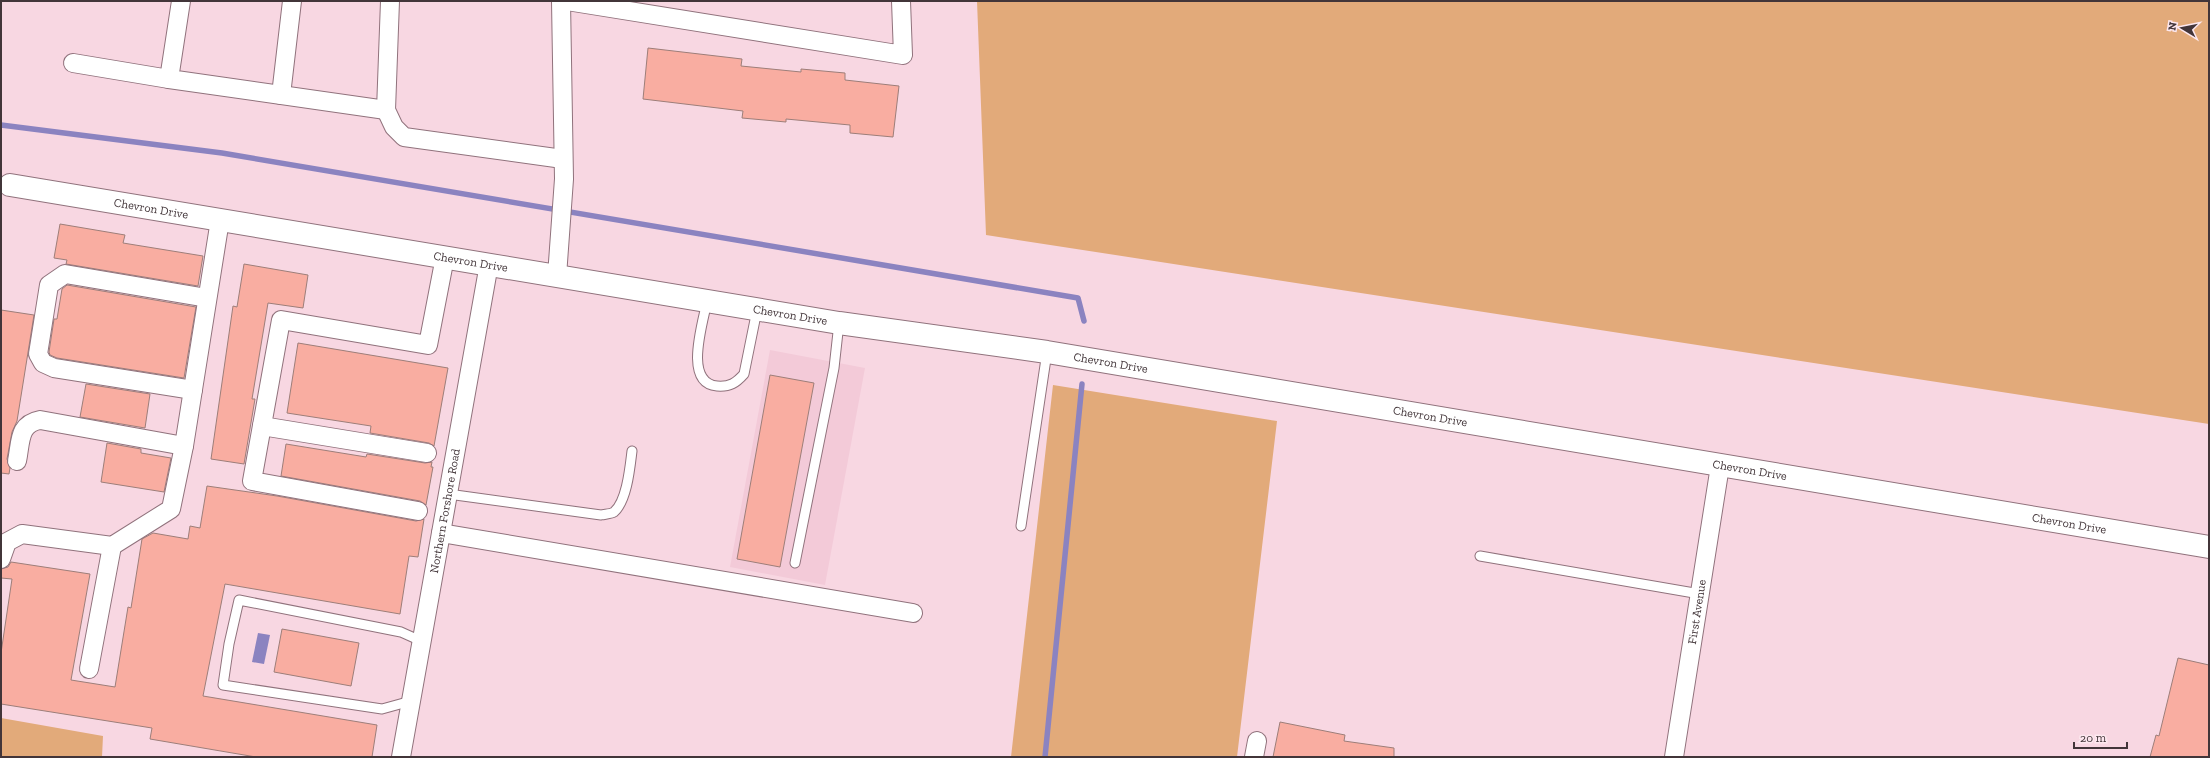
<svg xmlns="http://www.w3.org/2000/svg" width="2210" height="758" font-family="'Zilla Slab',serif">
<rect width="100%" height="100%" fill="#f8d7e2"/>
<path fill="#f3cad8" d="M770,350L865,368L825,585L730,567Z"/>
<path fill="#e2aa7a" d="M977,1H2209V424L986,235Z
M1053,385L1277,421L1237,757H1011Z
M1,718L103,736L102,757H1Z"/>
<path fill="#8b83c0" d="M258,633L270,635L264,664L252,662Z"/>
<g fill="none" stroke-linecap="round" stroke-linejoin="round">
<path stroke="#8b83c0" stroke-width="5.5" d="M1,125L222,153L1078,298L1084,321
M1045,757L1082,384"/>
</g>
<path fill="#f9ada1" stroke="#9d7e79" d="M648,48L742,59L741,66L801,72V69L845,73V80L899,86L893,137L850,133V125L786,119V122L742,118L743,111L643,99Z
M60,224L125,235L123,243L203,256L198,286L66,264L67,260L54,258Z
M244,264L308,275L303,308L268,303L252,399H255L244,464L211,459L233,306L237,307Z
M67,285L196,307L184,378L57,358L50,355L49,352L54,319H57L62,289Z
M1,310L34,315L17,421L12,432L7,459L10,468L9,474L1,473Z
M298,343L448,368L434,446L429,443L370,433L371,426L287,413Z
M770,375L814,383L780,567L737,559Z
M86,384L150,394L145,428L80,417Z
M107,443L141,449V453L171,458L164,492L101,482Z
M286,444L366,457L367,454L425,463L432,462L431,467H433L426,505L420,501L281,476Z
M207,486L277,496L416,521L424,519L418,557L409,556L400,614L225,584L203,696L377,725L372,757H256L150,739L152,728L1,704V653L12,579L1,578V569L8,567L11,562L90,574L71,680L115,687L128,607L131,608L142,539L153,533L188,539L190,526L200,528Z
M282,629L359,643L351,686L274,672Z
M2178,658L2209,665V757H2150L2156,735L2159,736Z
M1280,722L1345,735L1344,741L1394,748V757H1273Z"/>
<g fill="none" stroke-linecap="round" stroke-linejoin="round">
<g stroke="#90727c" stroke-width="11">
<path id="service" d="M707,301C703,323 683,383 717,386C730,387 736,383 744,374L757,310
M448,494L601,515C605,514 611,514 614,512C627,501 630,467 632,451
M1021,526L1047,352
M1480,556L1700,594
M795,563L834,368L839,323
M411,701L382,709L223,685L229,644L239,600L401,632L421,641"/>
</g>
<g stroke="#90727c" stroke-width="20">
<g id="minor">
<path d="M181,1L169,79L386,110"/>
<path d="M390,1L386,110L394,127L404,137L563,159"/>
<path d="M567,1L903,55L901,1"/>
<path d="M73,63L169,79"/>
<path d="M281,95L292,1"/>
<path d="M557,276L564,179L561,1"/>
<path d="M193,390L54,368L43,363L38,354L49,285L65,274L207,298"/>
<path d="M262,426L427,453"/>
<path d="M17,461C21,442 18,424 40,420L184,446"/>
<path d="M418,511L252,481L281,320L428,345L445,257"/>
<path d="M441,533L913,613"/>
<path d="M1,559L7,542L22,534L112,546L171,509L184,446L220,220"/>
<path d="M89,669L112,546"/>
<path id="s1" d="M401,757L489,264"/>
<path d="M1254,757L1257,741"/>
<path id="s2" d="M1674,757L1720,466"/>
</g>
</g>
<g stroke="#90727c" stroke-width="24">
<g id="secondary">
<path id="s3" d="M10,185L839,323L1047,352L2209,547"/>
</g>
</g>
<use href="#service" stroke="#fff" stroke-width="9"/>
<use href="#minor" stroke="#fff" stroke-width="18"/>
<use href="#secondary" stroke="#fff" stroke-width="22"/>
</g>
<g text-anchor="middle" dominant-baseline="central" stroke-width="3.5" stroke-linejoin="round" paint-order="stroke">
<g font-size="12" fill="#423539" stroke="#fde8ef">
<text stroke="none"><textPath href="#s3" startOffset="143">Chevron Drive</textPath></text>
<text stroke="none"><textPath href="#s3" startOffset="467">Chevron Drive</textPath></text>
<text stroke="none"><textPath href="#s3" startOffset="791">Chevron Drive</textPath></text>
<text stroke="none"><textPath href="#s3" startOffset="1115">Chevron Drive</textPath></text>
<text stroke="none"><textPath href="#s3" startOffset="1439">Chevron Drive</textPath></text>
<text stroke="none"><textPath href="#s3" startOffset="1763">Chevron Drive</textPath></text>
<text stroke="none"><textPath href="#s1" startOffset="250">Northern Forshore Road</textPath></text>
<text stroke="none"><textPath href="#s3" startOffset="2087">Chevron Drive</textPath></text>
<text stroke="none"><textPath href="#s2" startOffset="147">First Avenue</textPath></text>
</g>
</g>
<rect width="2210" height="758" fill="none" stroke="#423539" stroke-width="4"/>
<g transform="translate(2182 28) rotate(280)" stroke="#fde8ef" stroke-width="3" paint-order="stroke">
<path d="M0-3L7 15L0 10L-7 15Z" fill="#423539"/>
<text y="-6" font-size="11" font-weight="bold" text-anchor="middle" fill="#423539">N</text>
</g>
<path d="M2074 742v6h53v-6" fill="none" stroke="#423539" stroke-width="2"/>
<text x="2080" y="742" font-size="12" fill="#423539" stroke="#fde8ef" stroke-width="3" paint-order="stroke">20 m</text>
</svg>
